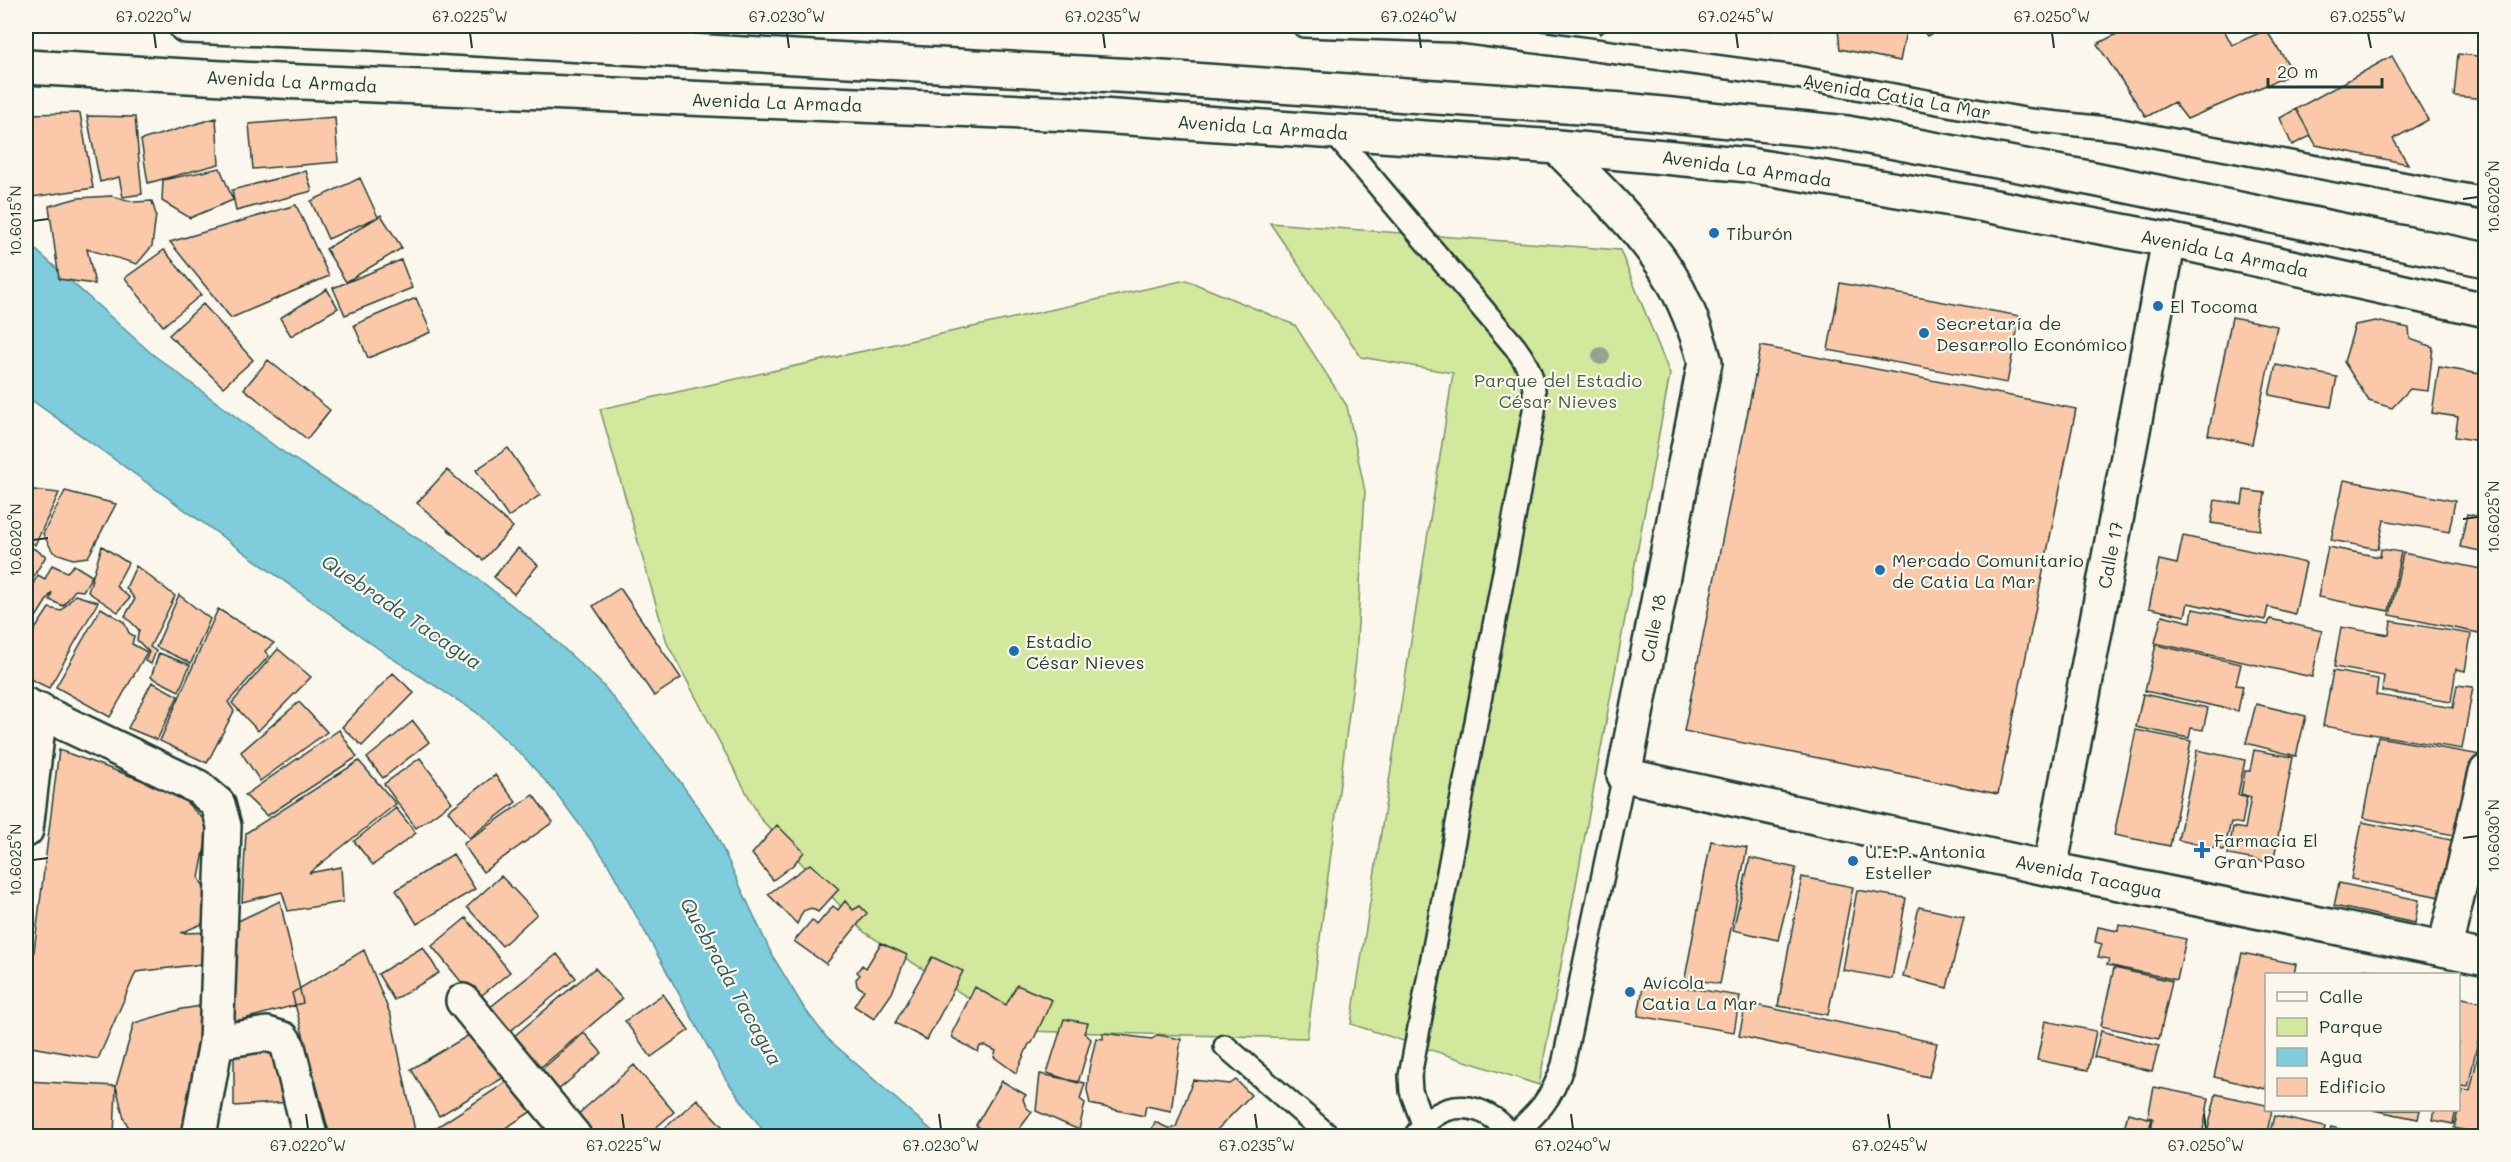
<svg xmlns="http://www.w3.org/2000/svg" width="2511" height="1162" font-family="Mali,sans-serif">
<rect width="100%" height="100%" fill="#fbf7ec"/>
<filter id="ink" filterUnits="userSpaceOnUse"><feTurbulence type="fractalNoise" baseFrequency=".0167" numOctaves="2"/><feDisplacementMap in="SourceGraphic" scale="12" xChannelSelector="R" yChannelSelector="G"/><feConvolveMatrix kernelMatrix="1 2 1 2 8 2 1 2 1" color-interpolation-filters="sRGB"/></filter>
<g filter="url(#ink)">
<path fill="#d2e89d" stroke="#789268" stroke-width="1.5" d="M1270,223L1620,250L1670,374L1539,1085L1351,1024L1453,373L1361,357Z
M1186,280L1295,325L1347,406L1365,491L1356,660L1307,1038L1021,1031L864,932L760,818L667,643L600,409Z"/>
<path fill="#7eccdc" stroke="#589399" stroke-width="1.5" d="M26,241L151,353L280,450L468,571L545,631L602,684L674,773L714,830L772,955L804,1008L827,1038L938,1136H767L725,1078L605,859L556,793L525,758L476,712L390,657L26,396Z"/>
<path fill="#fbc9aa" stroke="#1f3d34" stroke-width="1.5" d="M1595,26H1613L1600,34Z
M1767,26H1781L1771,31Z
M1846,26H1907L1900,61L1840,49L1838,29Z
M1920,26H1945L1927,36Z
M2132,26H2222L2232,45L2266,30L2294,73L2187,119L2174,102L2146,117L2097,44Z
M2458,54L2486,57V99L2454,96Z
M2392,56L2428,120L2393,139L2408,164L2316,145L2296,109Z
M2296,109L2311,136L2292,145L2280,118Z
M80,113L93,188L26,198V114Z
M87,116L135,117L142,194L123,197L119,177L100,182Z
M335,117L338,162L253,169L249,124Z
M2486,117V158H2482Z
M216,118L219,164L148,183L141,140Z
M220,168L233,200L190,218L162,201L163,180Z
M306,171L312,191L236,211L232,190Z
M360,178L378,217L328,239L311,201Z
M111,196L135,202L152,201L156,215L152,246L137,264L87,249L95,284L59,279L49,206L78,198Z
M296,205L329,276L231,318L170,242Z
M381,215L402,248L346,282L326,249Z
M164,250L201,295L163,326L125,278Z
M401,260L412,288L345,315L333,288Z
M1840,283L2020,316L2007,383L1828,350Z
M327,289L338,308L291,336L280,318Z
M416,298L431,332L368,358L354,325Z
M203,304L253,360L223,387L169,335Z
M2232,317L2277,326L2252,444L2208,435Z
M2376,321L2409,328L2410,339L2433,347L2428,391L2410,389L2392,408L2369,401L2344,362L2355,325Z
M1761,346L2076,409L1998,794L1684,731Z
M268,360L330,410L307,439L244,389Z
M2276,365L2337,377L2331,407L2269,395Z
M2439,367L2486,375V442L2455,437L2458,417L2432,413Z
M508,448L540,495L508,517L476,470Z
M447,470L513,527L483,560L417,503Z
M2344,480L2455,501L2449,532L2384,520L2378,549L2331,540Z
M26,489L59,493L35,545L26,539Z
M2244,490L2265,493L2260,530L2211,523L2215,500L2242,504Z
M65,491L116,504L88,557L73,559L53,552L43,534Z
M2467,514L2486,518V552L2460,547Z
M2183,536L2306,563L2295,614L2268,607L2265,620L2188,603L2185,616L2149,608L2159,560L2177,564Z
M26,544L46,556L26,589Z
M102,546L128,563L116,586L130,598L118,612L88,592Z
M2328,547L2380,557L2381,549L2401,552L2389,611L2318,597Z
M518,548L538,565L514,594L494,577Z
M2403,553L2486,570V620L2481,619L2479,633L2390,615Z
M52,565L67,572L74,565L92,576L83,591L75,590L63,606L50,600L52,592L26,633V596L38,575L45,579Z
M136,566L175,596L150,647L156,651L151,664L145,661L149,652L137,640L139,630L125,616L135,599L126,588Z
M620,588L681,678L654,696L593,606Z
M75,595L98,602L49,688L26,677V643L49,608L61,611Z
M179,595L210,619L191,663L156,647Z
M101,608L124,622L129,633L134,636L132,644L147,652L110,717L56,687Z
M218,609L274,643L265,651L269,656L228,702L234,711L207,763L160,741Z
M2193,609L2268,625L2270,619L2322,631L2312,677L2155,643L2162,615L2191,622Z
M2391,621L2471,634L2465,671L2456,669L2451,702L2382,691L2384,676L2334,667L2341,627L2389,635Z
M2156,645L2241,664L2236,685L2243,686L2238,711L2145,691Z
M278,649L311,677L258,731L232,703Z
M159,653L190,665L179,691L151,677Z
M2333,671L2378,679L2376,695L2453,708L2457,685L2473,687L2462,749L2323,726Z
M393,673L414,693L362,746L342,727Z
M152,682L178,696L157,740L128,728Z
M2143,694L2208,708L2203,730L2191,728L2189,738L2136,727Z
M299,702L327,732L260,781L241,752Z
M2256,704L2306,716L2296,756L2246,743Z
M413,721L429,742L383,778L367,758Z
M339,730L357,757L267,816L245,795Z
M2136,730L2191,741L2170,846L2114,835Z
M2378,737L2481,755L2465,837L2363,818Z
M59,750L177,793L209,825L199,878L220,916L181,933L220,932L219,962L136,972L98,1059L26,1046V1015Z
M2197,750L2245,760L2238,795L2247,797L2242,824L2231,822L2224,850L2178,840Z
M2254,750L2293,757L2273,863L2228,855L2233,827L2245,829L2251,797L2241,794L2245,771H2250Z
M420,758L452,802L416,828L384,784Z
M359,761L396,804L309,873L341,867L343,902L288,911L282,892L242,902L246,833Z
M495,775L516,802L469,838L448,811Z
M533,795L553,822L483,872L463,844Z
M396,808L416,833L373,865L354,841Z
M2362,822L2456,841L2445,898L2351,879Z
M777,825L804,852L793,865L773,880L752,854Z
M1711,841L1747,848L1720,984L1685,978Z
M453,854L475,889L417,924L396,890Z
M1750,858L1796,868L1778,940L1733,930Z
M810,864L839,889L818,912L811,908L803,911L797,924L768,894Z
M501,876L537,914L502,946L467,907Z
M1802,877L1853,887L1828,1015L1778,1006Z
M2339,883L2419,900L2415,923L2334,906Z
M1857,890L1906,898L1892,979L1843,970Z
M280,901L303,1003L233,1022L232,924Z
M845,901L853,910L860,906L867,913L826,964L794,941L812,920L817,925L833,906L838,910Z
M1919,907L1964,917L1947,988L1903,977Z
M466,918L510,972L476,1000L432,946Z
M2119,925L2186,939L2177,980L2107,965L2109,959L2098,957L2102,944L2095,942L2098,927L2118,931Z
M881,943L907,955L892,993L874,1019L854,1006L864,990L857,986L856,979L860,975L857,972L862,965L866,968Z
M423,947L439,973L394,1000L378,974Z
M364,950L391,1016L416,1136H330L292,993Z
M2242,953L2296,964L2294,974H2266V1089L2214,1077Z
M557,954L576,978L504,1036L484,1012Z
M932,957L963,971L927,1040L895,1023Z
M595,968L622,999L534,1073L507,1042Z
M2114,968L2172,981L2159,1039L2101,1026Z
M2365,969L2389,974H2353L2354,971L2363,973Z
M1644,981L1740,996L1734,1032L1638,1016Z
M1017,985L1052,1000L1032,1043L1029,1044L1016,1073L994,1057L996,1051L986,1046H980L978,1052L953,1038L952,1033L975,987L1006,1005Z
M663,994L689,1030L651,1057L625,1021Z
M2458,997L2486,1003V1037L2479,1036L2468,1087L2461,1086L2458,1099Z
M1746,1003L1937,1043L1929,1077L1739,1036Z
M208,1005L199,1136H131L133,1135L124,1119L116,1086L134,1023L182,1009Z
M1064,1019L1088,1023L1084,1033L1091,1039L1078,1083L1047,1073Z
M2045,1021L2096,1031L2088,1070L2037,1060Z
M481,1028L513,1072L439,1116L411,1069Z
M2101,1031L2159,1046L2152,1071L2094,1057Z
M584,1033L602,1053L557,1091L540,1071Z
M1103,1033L1152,1039L1158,1035L1181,1039L1171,1111L1146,1106L1144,1116L1090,1104L1087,1090L1089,1069L1096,1038L1103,1039Z
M2481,1042L2486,1043V1135L2454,1128L2463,1090L2470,1091Z
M301,1045L305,1101L234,1106V1051Z
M634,1065L674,1112L646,1136H595L577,1115Z
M519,1074L540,1106L493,1136H423Z
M1040,1074L1085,1083L1080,1099L1085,1103L1079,1130L1036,1111Z
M1193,1080L1230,1084L1236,1080L1251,1095L1211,1136H1149L1155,1122L1170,1129L1176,1127Z
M26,1081L116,1086L114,1136H26Z
M1002,1081L1026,1095L1023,1099L1026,1107L1032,1112L1014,1136H987L976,1130L978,1127L976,1125Z
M2154,1087L2209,1098L2202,1136H2150L2153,1118L2148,1117Z
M2216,1094L2266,1105V1110H2272L2266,1136H2221L2207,1133Z
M697,1099L731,1136H656Z
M2373,1110H2420L2418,1119Z
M2435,1110H2456L2453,1124L2433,1120Z
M2128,1113L2152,1119L2147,1136H2100L2102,1128L2123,1133Z
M2274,1116L2325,1127L2323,1136H2269Z
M2331,1127L2368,1136H2329Z"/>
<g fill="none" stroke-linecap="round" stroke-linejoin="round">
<g stroke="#1f3d34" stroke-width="26">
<path id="service" d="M1304,26L1455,31L1796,77L2030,120L2116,129L2486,199
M1332,131L1515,347C1532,370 1536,383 1534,411L1410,1076L1411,1091L1423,1124
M1225,1046L1329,1136
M1415,1136C1442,1096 1484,1100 1512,1136C1538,1113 1552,1099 1563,1065L1624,775"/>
</g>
<g stroke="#1f3d34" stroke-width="38">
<path id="minor" d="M1557,147C1591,182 1628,216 1657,256C1680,287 1695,325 1705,362L1624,775L2050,869L2486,958
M26,705L198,787L218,804L224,826L216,1042L199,1136
M26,830L40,710
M2050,869L2169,240
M2445,948L2486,772
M463,1001L574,1136
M216,1042L267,1034L283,1039L288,1047L310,1136"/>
</g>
<g stroke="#1f3d34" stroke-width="38">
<path id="secondary" d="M186,26L370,33L1134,76L1623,110L1847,133L2094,179L2486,260
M26,67L278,81L1071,114L1557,147L1749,165L1969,202L2169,240L2486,310"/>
</g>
<use href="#service" stroke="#fbf7ec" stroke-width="21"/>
<use href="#minor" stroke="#fbf7ec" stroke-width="33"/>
<use href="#secondary" stroke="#fbf7ec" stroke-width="33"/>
</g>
<circle fill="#96a392" cx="1601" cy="356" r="9"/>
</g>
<path fill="none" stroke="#1f3d34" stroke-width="2" d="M154,33L156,48M470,33L472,48M787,33L789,48M1103,33L1105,48M1419,33L1421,48M1736,33L1738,48M2052,33L2054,48M2368,33L2371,48M2463,199L2478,197M33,221L48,219M2463,519L2478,517M33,540L48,538M2463,838L2478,836M33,860L48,858M306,1114L308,1129M622,1114L624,1129M939,1114L941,1129M1255,1114L1257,1129M1571,1114L1573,1129M1888,1114L1890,1129M2204,1114L2206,1129"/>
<g fill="#1f6fb2" stroke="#fbf7ec" stroke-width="2">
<circle cx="1714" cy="233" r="6"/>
<circle cx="2158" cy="306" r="6"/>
<circle cx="1924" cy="333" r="6"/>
<circle cx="1880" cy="570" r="6"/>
<circle cx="1014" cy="651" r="6"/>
<path d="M2199 841h6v6h6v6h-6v6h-6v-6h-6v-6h6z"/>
<circle cx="1853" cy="861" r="6"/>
<circle cx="1630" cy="992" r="6"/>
</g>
<g text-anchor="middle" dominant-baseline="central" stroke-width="4.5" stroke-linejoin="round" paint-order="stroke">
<g font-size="18" fill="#1f3d34" stroke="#fbf7ec">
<text transform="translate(292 81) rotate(3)">Avenida La Armada</text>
<text transform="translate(1897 96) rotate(10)">Avenida Catia La Mar</text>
<text transform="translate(777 102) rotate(2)">Avenida La Armada</text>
<text transform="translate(1263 127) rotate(4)">Avenida La Armada</text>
<text transform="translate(1747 168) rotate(8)">Avenida La Armada</text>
<text transform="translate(2225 253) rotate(12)">Avenida La Armada</text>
<text transform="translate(2110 555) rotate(-79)">Calle 17</text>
<text transform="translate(1653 628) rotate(-79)">Calle 18</text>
<text transform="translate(2089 876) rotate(12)">Avenida Tacagua</text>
</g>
<g font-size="18" fill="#1f3d34" stroke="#fbf7ec" text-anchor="start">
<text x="1726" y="233">Tiburón</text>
<text x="2170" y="306">El Tocoma</text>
<text x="1936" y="323">Secretaría de<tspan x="1936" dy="21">Desarrollo Económico</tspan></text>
<text x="1892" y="560">Mercado Comunitario<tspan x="1892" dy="21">de Catia La Mar</tspan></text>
<text x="1026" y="641">Estadio<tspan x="1026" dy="21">César Nieves</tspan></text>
<text x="2214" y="840">Farmacia El<tspan x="2214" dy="21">Gran Paso</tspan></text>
<text x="1865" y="851">U.E.P. Antonia<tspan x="1865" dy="21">Esteller</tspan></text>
<text x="1642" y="982">Avícola<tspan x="1642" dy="21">Catia La Mar</tspan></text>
</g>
<g font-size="18" fill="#435f49" stroke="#fbf7ec">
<text x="1558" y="380">Parque del Estadio<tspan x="1558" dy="21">César Nieves</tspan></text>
</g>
<g font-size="20" font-style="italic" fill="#325a56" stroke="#fbf7ec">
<text transform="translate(402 611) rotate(34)">Quebrada Tacagua</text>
<text transform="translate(732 981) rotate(61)">Quebrada Tacagua</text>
</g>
</g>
<rect width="2511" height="1162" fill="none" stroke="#fbf7ec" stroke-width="66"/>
<rect x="2265" y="973" width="195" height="138" fill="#fbf7ec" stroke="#a3ada2" stroke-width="1.5"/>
<rect x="2277" y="992" width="30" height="9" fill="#fbf7ec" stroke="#a3ada2" stroke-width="1.5"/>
<text x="2319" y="1003" font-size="18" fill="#1f3d34">Calle</text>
<rect x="2277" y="1018" width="30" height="18" fill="#d2e89d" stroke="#a3ada2" stroke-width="1.5"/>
<text x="2319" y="1033" font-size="18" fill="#1f3d34">Parque</text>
<rect x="2277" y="1048" width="30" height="18" fill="#7eccdc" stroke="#a3ada2" stroke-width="1.5"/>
<text x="2319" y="1063" font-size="18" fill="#1f3d34">Agua</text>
<rect x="2277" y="1078" width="30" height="18" fill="#fbc9aa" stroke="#a3ada2" stroke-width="1.5"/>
<text x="2319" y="1093" font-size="18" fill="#1f3d34">Edificio</text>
<path d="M2268 78v9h114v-9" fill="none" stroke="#1f3d34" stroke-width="3"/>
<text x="2277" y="78" font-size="18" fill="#1f3d34" stroke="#fbf7ec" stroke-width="4.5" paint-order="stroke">20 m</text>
<rect x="33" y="33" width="2445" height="1096" fill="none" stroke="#1f3d34" stroke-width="2"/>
<g font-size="15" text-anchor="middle" fill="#1f3d34">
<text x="154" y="22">67.0220°W</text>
<text x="470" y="22">67.0225°W</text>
<text x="787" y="22">67.0230°W</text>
<text x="1103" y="22">67.0235°W</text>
<text x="1419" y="22">67.0240°W</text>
<text x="1736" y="22">67.0245°W</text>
<text x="2052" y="22">67.0250°W</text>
<text x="2368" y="22">67.0255°W</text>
<text transform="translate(2494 197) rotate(-90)" y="5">10.6020°N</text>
<text transform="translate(16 221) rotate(-90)" y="5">10.6015°N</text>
<text transform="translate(2494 517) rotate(-90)" y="5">10.6025°N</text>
<text transform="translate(16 540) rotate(-90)" y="5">10.6020°N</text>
<text transform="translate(2494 836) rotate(-90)" y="5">10.6030°N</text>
<text transform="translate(16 860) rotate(-90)" y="5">10.6025°N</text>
<text x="308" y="1151">67.0220°W</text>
<text x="624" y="1151">67.0225°W</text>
<text x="941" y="1151">67.0230°W</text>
<text x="1257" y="1151">67.0235°W</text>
<text x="1573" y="1151">67.0240°W</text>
<text x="1890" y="1151">67.0245°W</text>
<text x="2206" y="1151">67.0250°W</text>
</g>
</svg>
